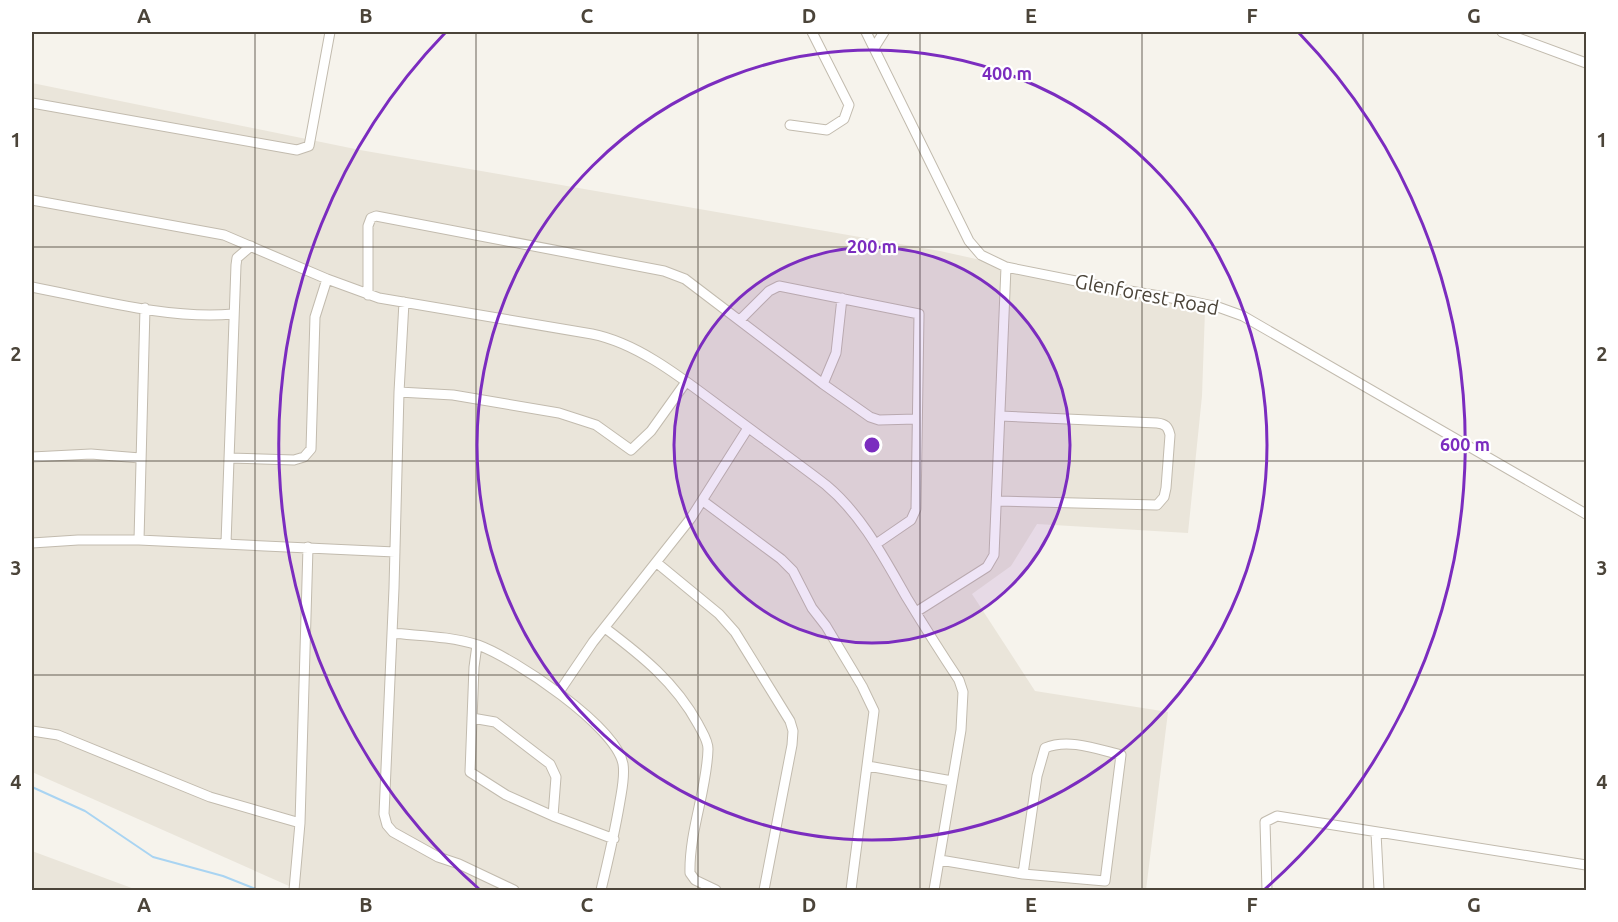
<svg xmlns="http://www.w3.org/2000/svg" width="1618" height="922" font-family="Ubuntu,sans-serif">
<rect width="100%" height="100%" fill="#f6f3ec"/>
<path fill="#eae5da" d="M32,83L360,150L940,251L1205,310L1202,396L1188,533L1037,524L1011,566L972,594L1035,691L1168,712L1146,890H298L32,772Z
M32,851L137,890H32Z"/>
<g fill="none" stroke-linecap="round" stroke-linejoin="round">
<path stroke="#a9d4f2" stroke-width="2" d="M32,787L85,811L153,857L223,876L258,890"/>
<g stroke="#c2bbae" stroke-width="11">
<path id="minor" d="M866,32L969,241L981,255L1006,267L1106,287L1195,302L1218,307L1243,316L1586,514
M1502,32L1586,63
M874,48L884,32
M32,103L297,150L309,146L330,32
M790,125L827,130L844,119L849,105L812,32
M32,200L224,235L327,279L379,298L592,334C642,344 689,384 730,414C762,438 795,461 826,485C862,515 884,558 907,598C924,626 941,653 959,680L963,692L961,730L934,890
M32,287C94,299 170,320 233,314
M368,295V226L371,218L376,216L664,271L685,279L823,384L870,417L879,420L916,419
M404,302L399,392L394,588L384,814L387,825L393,832L438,857L459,864L514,890
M740,320L769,291L779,286L919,314L916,509L911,520L876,544
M823,384L836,353L842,298
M399,392L453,395L559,413L596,425L631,450L651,431L686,382
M32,457L91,454L140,458
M229,458L294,460L304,457L311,449L315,317L327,279
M703,501L781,559L793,571L812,608L826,626L862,686L874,711L851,890
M998,501L1157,505L1164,497L1166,488L1170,435C1168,426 1165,424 1157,423L1000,416
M139,540L145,308
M32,543L78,540H139L395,552
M226,543L236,265L237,258L251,246
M657,563L719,614L735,632L790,721L793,731L792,745L764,890
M916,612L987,567L994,555L1006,267
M605,628C642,656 675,682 698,724C702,732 708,740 708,749C707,790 689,831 690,873L695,880L716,890
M392,633C420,636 450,636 478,645C514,658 616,726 623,764C625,776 622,789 620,801C615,831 608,861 601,890
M477,645L474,667L470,772L506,795L553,816L614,839
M559,692L593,642L691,518L748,428
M472,718L495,722L550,764L556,777L553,816
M32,731L58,735L210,797L300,823
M868,766L952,781
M1376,833L1379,890
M940,860L1023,874L1105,881L1121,755C1097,749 1068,738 1045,748L1037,776L1023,874
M294,890L300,823L308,547
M1267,890L1265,822L1277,816L1586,865"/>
</g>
<use href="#minor" stroke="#fff" stroke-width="9"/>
</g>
<path fill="none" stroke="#4b4439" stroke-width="1.5" stroke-opacity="0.55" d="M255,32V890M476,32V890M698,32V890M920,32V890M1142,32V890M1363,32V890M32,247H1586M32,461H1586M32,675H1586"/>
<circle cx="872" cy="445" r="198" fill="#7b2cbf" fill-opacity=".12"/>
<g fill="none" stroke="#7b2cbf" stroke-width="3">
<circle cx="872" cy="445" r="198"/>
<circle cx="872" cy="445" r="395"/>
<path d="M479 889A593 593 0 0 1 445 33M1299 33A593 593 0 0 1 1265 889"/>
</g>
<g text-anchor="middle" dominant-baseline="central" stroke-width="4.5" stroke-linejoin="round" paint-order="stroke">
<g font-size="20" fill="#4b4439" stroke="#fff">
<text transform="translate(1147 294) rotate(11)">Glenforest Road</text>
</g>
</g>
<circle cx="872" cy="445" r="9" fill="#7b2cbf" stroke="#fff" stroke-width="3"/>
<g font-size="18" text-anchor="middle" font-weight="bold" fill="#7b2cbf" stroke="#fff" stroke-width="4.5" stroke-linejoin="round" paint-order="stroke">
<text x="1007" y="80">400 m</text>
<text x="872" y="253">200 m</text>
<text x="1465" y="451">600 m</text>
</g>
<rect width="1618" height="922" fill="none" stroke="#ffffff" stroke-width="66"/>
<rect x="33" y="33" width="1552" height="856" fill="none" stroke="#4b4439" stroke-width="2"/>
<g font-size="20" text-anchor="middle" font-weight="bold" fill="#4b4439">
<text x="144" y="23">A</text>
<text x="366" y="23">B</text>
<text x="587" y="23">C</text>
<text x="809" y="23">D</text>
<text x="1031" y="23">E</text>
<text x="1252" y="23">F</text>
<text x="1474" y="23">G</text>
<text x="16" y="147">1</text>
<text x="1602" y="147">1</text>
<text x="16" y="361">2</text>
<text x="1602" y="361">2</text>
<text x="16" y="575">3</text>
<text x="1602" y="575">3</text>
<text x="16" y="789">4</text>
<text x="1602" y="789">4</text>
<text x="144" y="912">A</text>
<text x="366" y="912">B</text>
<text x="587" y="912">C</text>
<text x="809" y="912">D</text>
<text x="1031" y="912">E</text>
<text x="1252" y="912">F</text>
<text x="1474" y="912">G</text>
</g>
</svg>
